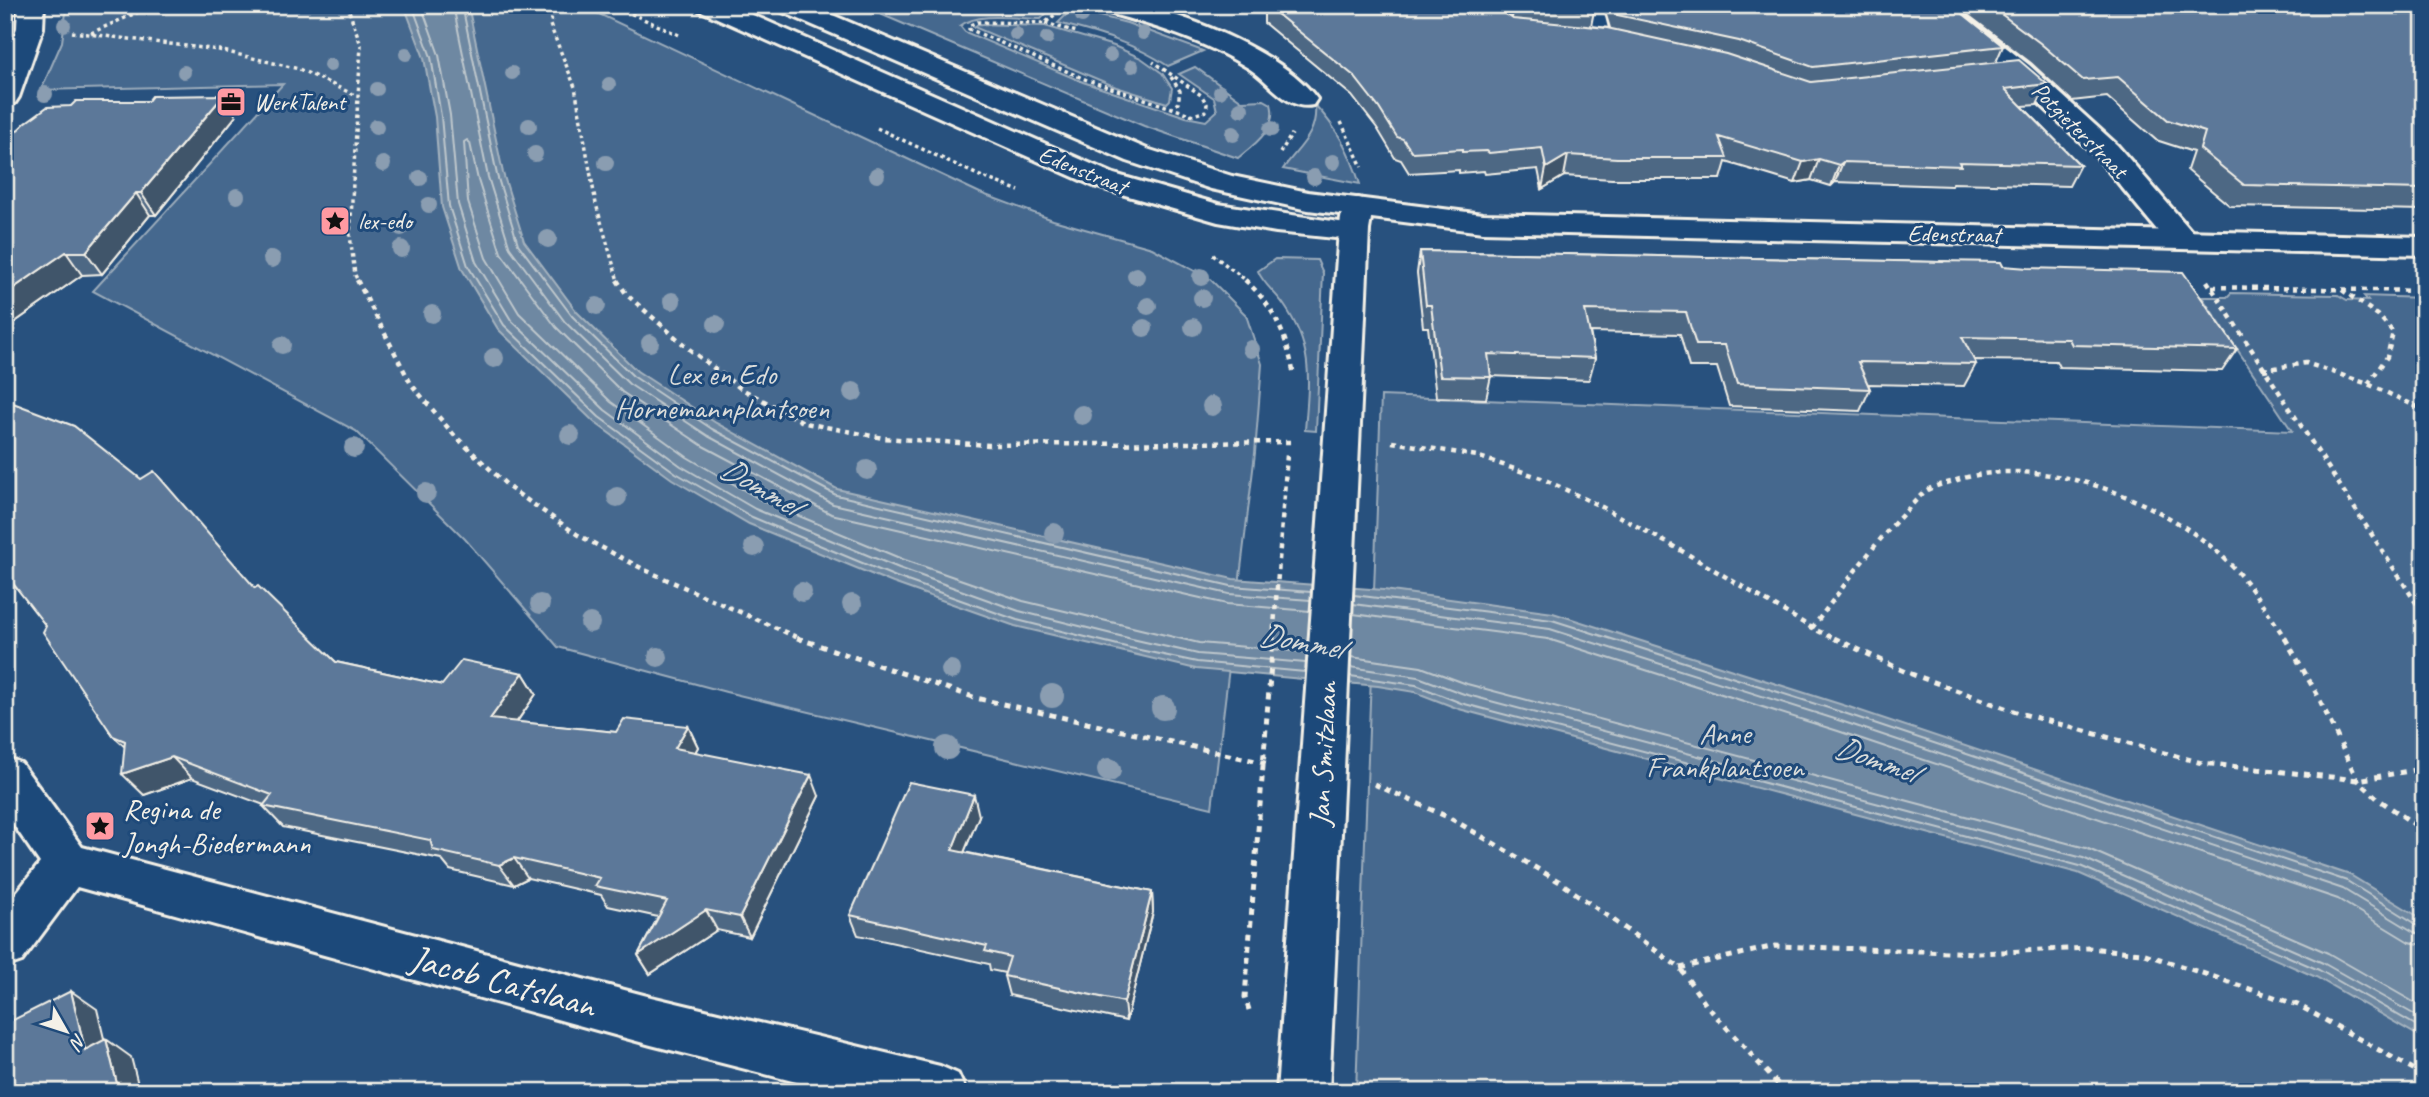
<svg xmlns="http://www.w3.org/2000/svg" width="2429" height="1097" font-family="Caveat,sans-serif">
<rect width="100%" height="100%" fill="#28517e"/>
<filter id="ink" filterUnits="userSpaceOnUse"><feTurbulence type="fractalNoise" baseFrequency=".0143" numOctaves="2"/><feDisplacementMap in="SourceGraphic" scale="14" xChannelSelector="R" yChannelSelector="G"/><feConvolveMatrix kernelMatrix="1 2 1 2 8 2 1 2 1" color-interpolation-filters="sRGB"/></filter>
<g filter="url(#ink)">
<path fill="#45688e" stroke="#9cacbb" stroke-width="2" d="M67,5H580L980,193L1053,220L1152,248L1210,279L1246,315L1262,364L1255,453L1212,808L726,692L558,647L465,539L356,431L93,291L283,84L41,90L62,42Z
M859,5H1054L1041,19C1017,19 979,11 960,26L965,32L1083,82L1186,117L1206,121L1217,111L1214,98L1179,74L1195,67L1242,101L1264,100L1271,104C1278,128 1255,144 1238,158L1144,126Z
M1072,9L1127,23L1203,51L1168,66C1134,43 1097,33 1058,23Z
M978,24L1045,26L1114,46L1141,58L1162,73L1172,88L1170,100L1167,103L1116,87L974,27Z
M1315,105C1338,129 1350,153 1360,184L1283,169C1298,147 1318,135 1315,105Z
M1275,259L1317,260L1323,273L1316,431L1305,430C1309,380 1314,348 1284,305C1276,293 1263,284 1258,271Z
M2231,293L2338,295L2347,300L2368,301L2364,296L2424,298V1092H1356L1381,396L2292,431L2202,297H2227Z"/>
<path fill="#6e88a2" stroke="#a4b2be" stroke-width="2" d="M404,5H468L503,173L524,241L577,312L637,371L716,423L837,489L1233,579L1384,590L1553,613L1846,706L2350,875L2424,920V1039L2316,977L2078,873L1459,709L1415,692L1378,686L1196,669L1015,626L893,583L749,524L672,479L594,422L498,329L462,269L442,207L435,117L424,58Z"/>
<g fill="none" stroke-linecap="round" stroke-linejoin="round">
<path stroke="#bec7cc" stroke-width="2" d="M412,5L431,57L441,116L449,206L468,266L504,325L599,417L676,473L752,517L896,577L1017,620L1130,648L1197,662L1305,672
M421,5L439,55L450,115L458,204L476,262L511,320L605,410L681,466L755,509L899,568L1019,611L1132,639L1198,654L1306,663
M453,5L488,177L510,248L565,322L629,384L708,436L833,504L1229,594L1311,600
M462,5L497,175L518,244L572,316L633,376L712,429L836,495L1231,586L1311,592
M1354,595L1552,620L1844,713L2347,881L2418,925L2424,926
M1353,604L1550,629L1841,721L2343,889L2414,932L2424,935
M1353,614L1548,639L1838,731L2338,899L2409,942L2424,945
M1307,652L1199,643L1023,601L902,559L761,500L687,457L611,402L519,313L486,258L468,202L464,142L467,140L470,143L478,180L501,253L556,327L622,392L703,446L831,514L1227,604L1310,611
M1351,657L1421,667L1467,684L2086,848L2328,953L2424,1008
M1350,667L1418,677L1464,694L2083,858L2323,963L2424,1020
M1350,676L1416,685L1461,703L2080,866L2319,970L2424,1030"/>
<g stroke="#f4f1e8" stroke-width="6">
<path id="service" d="M1586,5H1602L1611,40L1609,44L1603,45L1595,40Z"/>
</g>
<g stroke="#f4f1e8" stroke-width="6">
<path id="minor" d="M18,5H44L43,28L19,97L15,103L5,105V60L17,28Z
M1096,5C1109,5 1125,3 1139,6C1190,15 1286,55 1317,99L1313,105C1288,111 1270,82 1250,69C1204,40 1151,25 1099,10Z
M1923,5H1951L2029,65L2117,145L2193,233L2197,240L2193,247L2182,249L2171,247L2097,157L2011,77Z
M1358,198L1369,201L1373,207L1369,230L1329,1092H1277L1339,230L1343,207L1347,201Z
M5,757L21,763L82,847L651,997L940,1066L958,1074L966,1092H836L651,1045L77,887L22,961L5,967V907L40,863L5,812Z"/>
</g>
<g stroke="#f4f1e8" stroke-width="6">
<path id="secondary" d="M696,5H730L1114,174L1218,204L1346,223L1350,229L1346,235L1335,238L1276,232L1218,222L1094,186L699,10Z
M775,5H809L1147,149L1232,176L1308,192L1483,214L2424,237V255L1483,232L1308,210L1211,189L1127,161L778,10Z"/>
</g>
<path stroke="#f4f1e8" stroke-width="3.5" stroke-dasharray="3.5 3.5" stroke-linecap="butt" d="M347,5L361,45L350,235L355,275L358,281
M556,5L550,25L575,87L596,204L618,281
M612,5L679,35
M1065,6L1045,23L978,22L970,25L969,29L1087,80L1193,115L1206,111L1207,104L1201,95L1153,62
M1045,23L1077,32
M72,32L219,50L299,69L359,97
M91,33L154,5
M1171,77L1180,91L1178,103L1171,108
M1341,122L1362,167
M877,128L980,176L1019,191
M1280,153L1292,134
M1213,255L1247,281"/>
<path stroke="#f4f1e8" stroke-width="4.5" stroke-dasharray="5 5" stroke-linecap="butt" d="M357,280L411,384L454,435L511,489L578,535L643,569L803,640
M617,280L627,295L689,349L740,388L805,423L883,438L989,445L1292,442
M1245,280C1275,307 1287,337 1294,376
M2207,281L2424,615
M2212,287L2424,291
M2342,290L2378,315L2393,332L2387,357L2368,384
M2263,370L2306,363L2368,384L2424,410
M1392,442L1477,456L1541,478L1602,507L1689,555L1812,628L1837,640
M1812,628C1842,589 1870,548 1905,512C1912,505 1919,496 1927,490C1936,485 1948,483 1957,480C2041,453 2159,498 2222,556C2247,580 2267,610 2286,640
M1273,640L1287,455"/>
<path stroke="#f4f1e8" stroke-width="5" stroke-dasharray="6 6" stroke-linecap="butt" d="M797,638L976,698L1269,764
M1834,638L1906,672L2019,713L2202,763L2358,780L2415,770L2424,761
M2285,638L2318,696L2357,779L2378,799L2424,831
M1374,784L1450,818L1560,882L1680,968L1706,1005L1785,1092
M1680,968L1775,946L1979,953L2088,948L2142,953L2298,1005L2424,1075
M1249,1010L1245,997L1273,638"/>
<use href="#service" fill="#1f4a7a" fill-rule="evenodd"/>
<use href="#minor" fill="#1f4a7a" fill-rule="evenodd"/>
<use href="#secondary" fill="#1f4a7a" fill-rule="evenodd"/>
</g>
<g fill="#8a9db1">
<circle cx="1082" cy="16" r="7"/>
<circle cx="64" cy="25" r="7"/>
<circle cx="1143" cy="33" r="7"/>
<circle cx="1016" cy="34" r="7"/>
<circle cx="1047" cy="38" r="7"/>
<circle cx="406" cy="54" r="7"/>
<circle cx="1110" cy="55" r="7"/>
<circle cx="330" cy="65" r="7"/>
<circle cx="1132" cy="66" r="7"/>
<circle cx="184" cy="72" r="7"/>
<circle cx="512" cy="73" r="7"/>
<circle cx="609" cy="84" r="7"/>
<circle cx="377" cy="89" r="7"/>
<circle cx="1220" cy="92" r="7"/>
<circle cx="45" cy="94" r="8"/>
<circle cx="1241" cy="109" r="8"/>
<circle cx="529" cy="126" r="8"/>
<circle cx="376" cy="127" r="8"/>
<circle cx="1271" cy="129" r="8"/>
<circle cx="1233" cy="134" r="8"/>
<circle cx="535" cy="154" r="8"/>
<circle cx="1333" cy="162" r="8"/>
<circle cx="606" cy="163" r="8"/>
<circle cx="383" cy="164" r="8"/>
<circle cx="877" cy="175" r="8"/>
<circle cx="1314" cy="177" r="8"/>
<circle cx="420" cy="178" r="8"/>
<circle cx="237" cy="196" r="8"/>
<circle cx="429" cy="205" r="8"/>
<circle cx="401" cy="227" r="9"/>
<circle cx="548" cy="239" r="9"/>
<circle cx="401" cy="249" r="9"/>
<circle cx="272" cy="259" r="9"/>
<circle cx="1136" cy="276" r="9"/>
<circle cx="1201" cy="277" r="9"/>
<circle cx="1202" cy="298" r="9"/>
<circle cx="672" cy="301" r="9"/>
<circle cx="597" cy="306" r="9"/>
<circle cx="1148" cy="306" r="9"/>
<circle cx="432" cy="314" r="9"/>
<circle cx="716" cy="324" r="9"/>
<circle cx="1193" cy="327" r="9"/>
<circle cx="1144" cy="328" r="9"/>
<circle cx="650" cy="343" r="9"/>
<circle cx="282" cy="345" r="9"/>
<circle cx="1251" cy="349" r="9"/>
<circle cx="494" cy="358" r="10"/>
<circle cx="853" cy="392" r="10"/>
<circle cx="1212" cy="406" r="10"/>
<circle cx="1082" cy="415" r="10"/>
<circle cx="570" cy="435" r="10"/>
<circle cx="354" cy="448" r="10"/>
<circle cx="867" cy="470" r="10"/>
<circle cx="426" cy="493" r="10"/>
<circle cx="617" cy="497" r="10"/>
<circle cx="1054" cy="533" r="10"/>
<circle cx="754" cy="547" r="10"/>
<circle cx="802" cy="592" r="10"/>
<circle cx="540" cy="604" r="10"/>
<circle cx="852" cy="604" r="10"/>
<circle cx="590" cy="623" r="10"/>
<circle cx="658" cy="657" r="10"/>
<circle cx="951" cy="670" r="10"/>
<circle cx="1052" cy="696" r="12"/>
<circle cx="1163" cy="708" r="12"/>
<circle cx="947" cy="748" r="12"/>
<circle cx="1109" cy="770" r="12"/>
</g>
<path fill="#4e6784" stroke="#f4f1e8" stroke-width="2" d="M1264,5H1478L1493,9L1511,5L1509,16L1512,18L1514,5H1593L1594,11L1591,26L1610,28L1603,5H1952L2003,46L1996,62L2047,84L2037,105L2022,106L2080,165L2069,186L1953,183L1951,186L1835,182L1831,186L1811,180L1795,183L1726,162L1721,179H1612L1564,176L1542,189L1538,169L1485,174L1484,171L1459,173V170L1409,173L1401,160L1395,158L1377,128L1352,96L1264,23Z
M1955,5H2424V210L2230,206L2187,170L2193,152L2156,140L2107,97L2072,101L2031,63Z
M71,106L236,116L156,215H150L102,274L82,275L5,329V142Z
M1420,251L1940,262L1941,261L2003,266L2237,349L2222,371L2059,367L2056,361L1974,360L1976,364L1964,386L1868,384L1870,389L1860,411L1729,406L1717,367H1689L1680,334L1590,332L1595,358L1589,380L1491,376L1486,399L1436,397L1428,327H1423L1417,273Z
M5,400L255,588L336,662L442,685L523,673L536,694L517,722L616,732L688,726L698,747L695,752L819,796L750,937L717,930L650,974L638,955L658,917L608,906L601,895L528,878L514,885L450,870L441,859L283,827L263,806L264,805L192,778L144,795L125,747L113,736L46,626L12,582H11L5,577Z
M979,816L964,852L1152,892L1153,912L1126,1021L1009,995L1004,976L1005,973L990,970L989,964L858,935L850,915Z"/>
<path fill="#40546b" stroke="#f4f1e8" stroke-width="2" d="M1511,5L1508,24L1503,12Z
M2254,5H2300L2245,21Z
M224,95L236,116L156,215L141,193Z
M1568,155L1564,176L1542,189L1546,168Z
M1819,159L1811,180L1795,183L1803,162Z
M1843,162L1835,182L1831,186L1839,165Z
M136,193L150,215L102,274L86,252Z
M66,252L82,275L5,329V294Z
M523,673L536,694L504,740L490,719Z
M688,726L698,747L686,769L675,748Z
M172,757L192,778L144,795L122,774Z
M811,775L819,796L750,937L740,917Z
M974,795L979,816L957,870L952,850Z
M514,858L528,878L514,885L499,865Z
M1152,892L1153,912L1126,1021L1124,1002Z
M706,910L717,930L650,974L638,955Z
M71,991L97,1009L111,1068L85,1050Z
M106,1039L131,1057L140,1092H119Z"/>
<path fill="#5b7899" stroke="#f4f1e8" stroke-width="2" d="M1266,5H1478L1493,9L1510,5L1503,12L1513,19L1607,28L1726,54L1811,82L2019,60L2047,84L2005,89L2080,165L1959,162L1961,166L1843,162L1839,165L1819,159L1803,162L1719,137L1727,158H1617L1568,155L1546,168L1542,148L1489,153L1487,151L1462,152V149L1412,152L1403,139L1397,137L1379,108L1354,76Z
M1532,5H1593L1594,11Z
M1614,5H1952L2003,46L1813,67L1739,41L1617,15Z
M1989,5H2254L2253,8L2264,15L2300,5H2424V189L2244,185L2200,149L2205,132L2168,120L2118,77L2083,80L2040,43Z
M224,95L141,193H136L86,252H66L5,294V142L25,123L47,107L71,106L76,101H148L152,96Z
M1420,251L1942,262L1941,261L2001,262L2003,266L2028,268L2183,272L2237,349L2072,345L2069,339L1962,337L1976,364L1858,362L1870,389L1737,384L1725,345H1696L1686,312L1585,310L1595,358L1488,354L1491,377L1440,376L1431,305H1426Z
M5,400L74,426L141,479L154,471L255,588L258,586L336,662L442,685L462,660L523,673L490,719L616,732L624,719L688,726L675,748L811,775L740,917L706,910L638,955L667,901L595,886L600,878L514,858L499,865L433,850L430,840L263,806L272,795L172,757L122,774L125,741L113,736L43,632L46,626L5,573Z
M909,782L974,795L952,850L1152,892L1124,1002L1004,976L1010,957L985,951L987,946L850,915Z
M71,991L85,1050L106,1039L119,1092H5V1024Z"/>
</g>
<defs>
<g id="office-square" transform="scale(1.575)"><rect x="-9" y="-9" width="18" height="18" rx="4" fill="#ff9aa2" stroke="#1f4a7a"/><path d="M-6-3h4V-5.5h4V-3h4V5H-6ZM-1-4.5V-3h2v-1.5ZM-6 0V1H6V0Z" fill="#111"/></g>
<g id="sight-square" transform="scale(1.575)"><rect x="-9" y="-9" width="18" height="18" rx="4" fill="#ff9aa2" stroke="#1f4a7a"/><path d="M0-6L1.8-2.2L6-1.7L2.9 1.2L3.7 5.4L0 3.3L-3.7 5.4L-2.9 1.2L-6-1.7L-1.8-2.2Z" fill="#111"/></g>
</defs>
<g fill-rule="evenodd">
<use href="#office-square" x="231" y="102"/>
<use href="#sight-square" x="335" y="221"/>
<use href="#sight-square" x="100" y="826"/>
</g>
<g text-anchor="middle" dominant-baseline="central" stroke-width="6" stroke-linejoin="round" paint-order="stroke">
<g font-size="24" fill="#f4f1e8" stroke="#1f4a7a" text-anchor="start">
<text x="254" y="102">WerkTalent</text>
<text x="358" y="221">lex-edo</text>
</g>
<g font-size="24" fill="#f4f1e8" stroke="#1f4a7a">
<text transform="translate(2080 130) rotate(45)">Potgieterstraat</text>
<text transform="translate(1083 170) rotate(22)">Edenstraat</text>
<text transform="translate(1954 234) rotate(1)">Edenstraat</text>
</g>
<g font-size="30" fill="#dadcda" stroke="#1f4a7a">
<text x="722" y="374">Lex en Edo<tspan x="722" dy="34">Hornemannplantsoen</tspan></text>
<text x="1725" y="733">Anne<tspan x="1725" dy="34">Frankplantsoen</tspan></text>
</g>
<g font-size="30" fill="#f4f1e8" stroke="#1f4a7a">
<text transform="translate(1323 754) rotate(-87)">Jan Smitzlaan</text>
</g>
<g font-size="30" fill="#f4f1e8" stroke="#1f4a7a" text-anchor="start">
<text x="123" y="809">Regina de<tspan x="123" dy="34">Jongh-Biedermann</tspan></text>
</g>
<g font-size="32" font-style="italic" fill="#d9dcda" stroke="#1f4a7a">
<text transform="translate(760 486) rotate(30)">Dommel</text>
<text transform="translate(1301 641) rotate(10)">Dommel</text>
<text transform="translate(1876 759) rotate(19)">Dommel</text>
</g>
<g font-size="37" fill="#f4f1e8" stroke="#1f4a7a">
<text transform="translate(503 981) rotate(15)">Jacob Catslaan</text>
</g>
</g>
<rect width="2429" height="1097" fill="none" stroke="#1f4a7a" stroke-width="28"/>
<rect x="14" y="14" width="2401" height="1069" fill="none" stroke="#f4f1e8" stroke-width="2.5" filter="url(#ink)"/>
<g transform="translate(66 1031) rotate(129)" stroke="#1f4a7a" stroke-width="5" paint-order="stroke">
<path d="M0-5L12 26L0 18L-12 26Z" fill="#f4f1e8"/>
<text y="-10" font-size="19" font-weight="bold" text-anchor="middle" fill="#f4f1e8">N</text>
</g>
</svg>
